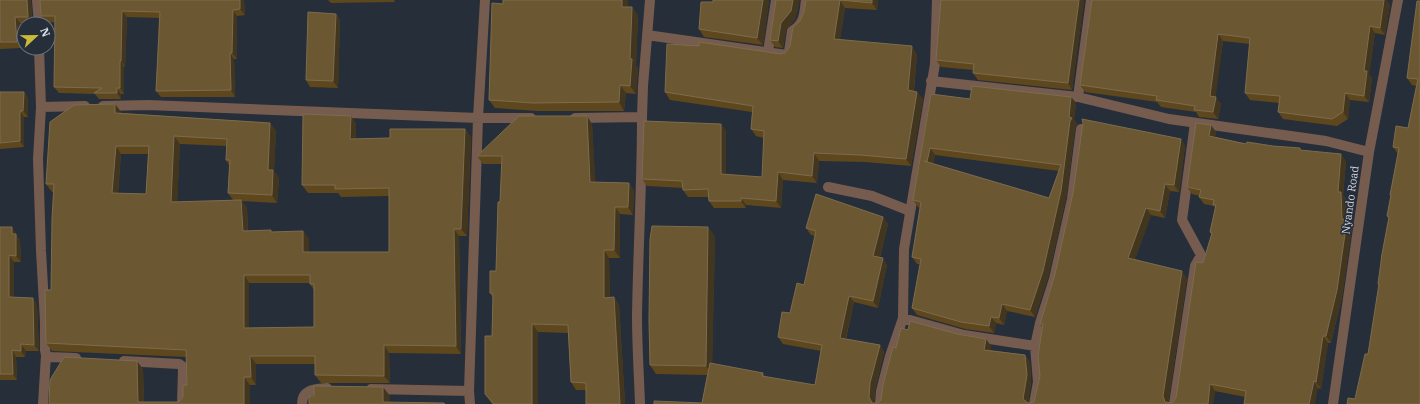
<svg xmlns="http://www.w3.org/2000/svg" width="1420" height="404" font-family="'IBM Plex Serif',serif">
<rect width="100%" height="100%" fill="#262e3a"/>
<g fill="none" stroke-linecap="round" stroke-linejoin="round">
<path stroke="#765c4f" stroke-width="10" d="M768,52L776,0
M828,187L872,196L910,211"/>
<path stroke="#765c4f" stroke-width="10" d="M37,0L39,24
M647,35L787,55L789,52L792,31C805,23 804,14 806,0
M39,48L41,107L38,159L41,251L45,322V350L46,355L50,357L76,358
M931,81L1078,97L1169,119L1326,141L1369,152
M1078,97L1091,0
M103,106L148,105L478,118H531
M41,107L85,106
M575,118L642,117L643,86L650,0
M903,318L964,335L1035,346
M124,361L179,364L182,366L183,369L182,404
M371,389L469,391
M43,404L46,355
M302,404C302,389 315,389 327,388
M470,404L469,391L478,118L485,0
M640,404C639,375 637,345 637,316C638,250 642,184 642,117
M880,404L881,391L890,356L903,318L904,249L935,64L937,0
M1034,404L1038,382L1035,346L1040,323L1054,279L1072,199L1081,129
M1174,404L1195,266L1201,255L1182,220L1195,123
M1333,404L1369,152L1398,0"/>
</g>
<path fill="#5e471c" fill-rule="evenodd" d="M0,0H31L32,23H20L21,48L0,49Z
M244,0L245,15L237,16V59H234L235,97H161L156,91L159,18L127,17L125,67H124V94H121V99H99L95,94L59,93L54,87L55,22L45,23L41,16Z
M328,0H394L395,2L331,3Z
M713,0H769L763,45L704,37L699,29L713,2Z
M806,0H878L877,10L845,8L840,39L917,54L914,91L923,99L911,166L865,162L819,161L817,183L783,180L781,208L746,205V208H714L709,201L708,197H688L683,190V188L647,186L642,179L721,124L726,131V174L762,177L764,138L756,136L751,129L752,112L670,100L665,92L781,54L785,53L790,46L800,21L804,12Z
M1084,0L1072,90L978,80L973,73V70L941,67L936,60Z
M1092,0L1390,4L1385,35L1375,33L1369,75L1372,78L1369,102L1350,100L1348,119L1337,126L1283,119L1278,112L1279,103L1250,100L1245,93L1250,44L1223,41L1215,97L1221,104L1218,119L1199,117L1196,112L1161,107L1157,102L1085,92L1080,85Z
M1420,1V404L1355,399L1368,354L1379,285L1378,284L1389,219L1387,216L1391,196L1390,195L1398,154L1393,147L1408,128L1416,86L1412,85L1407,78Z
M503,4L632,7L638,16L636,65L638,68L636,94L626,93L624,111H538L495,108L489,100Z
M336,14L340,20L338,88L310,87L306,80Z
M796,18L786,30L783,48L775,47L770,40Z
M0,92H24L28,98V117H24V147L0,149Z
M931,94L970,99L1071,97L1076,103L1074,120L1077,124L1075,128L1066,198L1048,277L1035,317L1007,311L1004,325L996,323L994,333L965,329L917,315L912,308L920,264H917L912,257L920,208L918,207L913,200ZM935,155L1059,171L1049,198L933,164Z
M115,104L121,112V113L270,123L276,131L274,171L279,178L277,203L242,201L247,208L248,231L272,232L303,231L309,239V252H389V196L341,197L338,193H308L302,185L351,116L356,124V139L390,138L465,129L471,137L467,236H459L461,354L389,353L390,383H321L315,375V364H256V385H250V404H49L143,369L144,402H179L183,397L187,385L186,357L52,351L46,343L51,290L53,192H52L46,184ZM180,144L227,146L226,160L229,165L228,193L233,200L177,202ZM121,154H148L146,194L118,193ZM249,283H310V284L314,290V327L249,328Z
M592,124L595,182L629,183L634,191L633,215L620,214V258H609L610,298L614,297L619,305L625,404H586V390H576L571,382L568,333L538,332V404H492L485,394L492,336L493,298L490,293L496,271L502,164H483L477,156Z
M1216,132L1215,137L1246,144L1301,150L1346,161L1343,195L1346,199L1347,220L1352,227L1342,297L1331,343H1328L1321,389L1318,388L1245,397L1215,391L1213,404H654L702,403L707,375L656,374L650,365L715,236L712,364L763,373L765,377L815,385L821,351L783,344L778,337L804,285L815,236L811,235L806,228L883,217L888,224L880,257L887,265L878,308L854,302L846,339L880,345L884,352L875,390L874,403H878L881,400L896,348L908,330L957,334L986,339L991,346L990,350L1025,355L1030,362L1031,382L1028,403L1034,402L1040,376L1042,327L1040,324L1181,139L1185,146L1179,192L1170,191L1165,218L1151,215L1135,259L1187,278L1168,403H1172L1176,398L1203,263L1212,234L1210,232L1215,208L1214,206L1204,204L1199,197L1200,196L1192,194L1187,187Z
M0,227L16,233V235L20,240L21,262H14V297L37,304L39,351H26L25,357H16L17,380H0Z"/>
<path fill="#42361f" d="M27,0H31L32,23L28,17Z
M240,0H244L245,15L240,9Z
M622,0H628V15L622,7Z
M763,0H769L763,45L757,38Z
M793,0H800L796,18L786,30L783,48L778,41L781,23Z
M840,0L845,8L839,46L834,39Z
M872,0H878L877,10L872,3Z
M1079,0H1084L1072,90L1068,83Z
M1384,0H1387L1390,4L1385,35L1380,28Z
M632,7L638,16L636,65L638,68L636,94L630,86V59Z
M233,10L237,16V59L232,53Z
M122,11L127,17L125,67L121,61Z
M336,14L340,20L338,88L333,81Z
M15,17L20,23L21,48L17,42Z
M1370,26L1375,33L1369,75L1372,78L1369,102L1364,96V71Z
M1218,34L1223,41L1215,103L1210,96Z
M912,46L917,54L913,98L908,90Z
M230,53L234,59L235,97L231,90Z
M120,61L124,67V94L120,88Z
M620,85L626,93L624,111L619,102Z
M117,88L121,94V99L117,93Z
M24,92L28,98V117L23,111Z
M917,92L923,99L911,166L906,159Z
M1345,93L1350,100L1348,119L1343,112Z
M1071,97L1076,103L1074,120L1077,124L1075,128L1066,198L1048,277L1035,317L1030,310L1043,271L1069,117Z
M1216,97L1221,104L1218,119L1213,112Z
M115,104L121,112L120,121L115,113Z
M20,111L24,117V147L20,141Z
M351,116L356,124V147L350,139Z
M587,116L592,124L596,190L590,182Z
M270,123L276,131L274,171L279,178L277,203L272,195L268,170Z
M721,124L726,131V181L721,174Z
M1211,125L1216,132L1214,143L1209,136Z
M465,129L471,137L467,236L461,229Z
M174,136L180,144L177,210L171,202Z
M1181,139L1185,146L1179,192L1174,185Z
M116,146L121,154L117,201L112,193Z
M930,148L935,155L932,168L927,162Z
M814,153L819,161L817,183L812,176Z
M1341,154L1346,161L1343,195L1346,199L1347,222V220L1352,227L1342,297L1331,343L1326,336L1342,219L1338,192Z
M778,172L783,180L781,208L776,201Z
M629,183L634,191L633,215L628,207Z
M1165,184L1170,191L1165,218L1160,211Z
M741,198L746,205V208L741,201Z
M241,200L247,208L248,239L243,231Z
M615,207L620,214V258L614,250Z
M1146,208L1151,215L1133,265L1128,258Z
M883,217L888,224L878,263L873,256Z
M12,227L20,240L21,262L16,256L12,234Z
M708,227L715,236L712,375L706,366Z
M454,229L459,236L461,354L456,346Z
M303,231L309,239V260L303,252Z
M604,250L609,258L610,306L604,298Z
M9,255L14,262V304L9,297Z
M883,258L887,265L878,308L873,301Z
M1182,271L1187,278L1168,403L1165,402L1163,396Z
M244,275L249,283V336L244,328Z
M849,296L854,302L844,345L840,338Z
M614,297L619,305L625,404H620Z
M33,298L37,304L39,351L34,345Z
M1002,304L1007,311L1004,325L999,318Z
M991,317L996,323L994,333L989,326Z
M532,324L538,332V404H532Z
M1323,336L1328,343L1321,389L1316,382Z
M986,339L991,346L989,356L984,350Z
M21,344L26,351L25,357L21,351Z
M384,345L389,353L390,383L384,376Z
M880,345L884,352L875,390L874,404H873L869,397L870,383Z
M12,350L16,357L17,380L13,374Z
M1025,355L1030,362L1031,382L1028,404L1023,399Z
M250,356L256,364V385L251,377Z
M137,361L143,369L144,404L138,402Z
M244,377L250,385V404H244Z
M1314,381L1318,388L1315,404H1309Z
M1210,384L1215,391L1213,404H1208Z
M383,387L390,396V404L383,402Z"/>
<path fill="#6b5732" stroke="#7c6c4e" fill-rule="evenodd" d="M0,0H27L28,17H15L17,42H0Z
M40,0H240V9L233,10L232,53H230L231,90L156,91L160,12L122,11L121,61H120V88H117V93H94L102,88L54,87L55,16H41Z
M503,0H622V7H632L630,59H632L630,86L620,85L619,102L533,103L489,100L492,3L503,4Z
M713,0H763L757,38L699,29L701,2H713Z
M776,0H793L791,11L781,23L778,41L770,40Z
M806,0H872V3L840,0L834,39L912,46L908,90L917,92L906,159L860,155L814,153L812,176L778,172L776,201L741,198V201H709L708,189L683,190L682,181L642,179L644,121L721,124V174L762,177L764,131L751,129L753,106L665,92L667,44L699,46V42L781,54L785,53L790,46L793,27L800,21L804,12Z
M941,0H1079L1068,83L973,73L974,64L936,60Z
M1092,0H1384L1380,28L1370,26L1364,71H1367L1364,96L1345,93L1343,112L1332,119L1278,112L1280,96L1245,93L1250,38L1218,34L1210,96L1216,97L1213,112L1194,110L1195,106L1156,100L1157,96L1080,85Z
M1417,1H1420V404H1347L1348,398L1355,399L1365,354H1368L1379,284H1378L1382,254L1389,217L1387,216L1391,195H1390L1399,148L1393,147L1396,126L1408,128L1418,79L1407,78Z
M308,12L336,14L333,81L306,80Z
M972,86L1071,97L1069,117L1072,118L1070,121L1061,191L1043,271L1030,310L1002,304L999,318L991,317L989,326L961,322L912,308L921,259L912,257L921,202L913,200L931,94L970,99ZM930,148L1061,165L1049,198L924,161L927,162Z
M0,92H24L23,111H20V141L0,143Z
M115,104V113L270,123L268,170H273L272,195L228,193L230,160H226L227,139L174,136L171,202L241,200L243,231L271,230V232L303,231V252H389V188L335,189V185H302L303,114L351,116L350,139L390,138V129H465L461,229H454L456,346L384,345V376L315,375V356H250L251,377H244V404H49L50,380L64,357L137,361L138,402H179L183,397V385H187L186,350L46,343L45,290H51L52,219L54,184H46L50,122L74,105ZM116,146H149L146,194L112,193ZM244,275H310V284H314V327L244,328Z
M519,116H587L590,182L629,183L628,207H615L614,250H604V298L614,297L620,404H586V383L571,382L568,325L532,324V404H494L485,394V336H492L493,294L490,293V271H496L498,202H500L502,156H477Z
M1082,119L1181,139L1174,185L1165,184L1160,211L1146,208L1128,258L1182,271L1163,396L1165,402L1172,403L1176,398L1196,262L1203,263L1212,233L1210,232L1216,205H1213L1214,200L1199,197L1201,190L1187,187L1196,123L1211,125L1209,136L1246,144L1247,142L1273,146L1300,148V150L1341,154L1338,192H1341L1342,219L1347,220L1337,290L1326,336H1323L1316,382L1314,381L1309,404H1244L1246,391L1210,384L1208,404H654V401L702,403L710,363L763,373L762,376L815,385L822,345L778,337L782,312L790,313L797,283L804,285L816,231L806,228L816,194L883,217L873,256L883,258L873,301L849,296L840,338L880,345L870,383L869,397L872,403H878L881,400L883,385L893,347L896,348L901,328L908,330L910,321L957,334L986,339L984,350L1025,355L1027,375L1023,399L1028,403L1034,402L1040,376L1038,356L1043,324H1040L1055,274L1073,193L1083,123Z
M652,226L708,227L706,366L650,365L649,321L650,239Z
M0,227H12V234H16V256L9,255V297L33,298L34,345L21,344V351L12,350L13,374H0Z
M314,386L383,387V402L444,403L445,404H309V396H314Z"/>
<g text-anchor="middle" dominant-baseline="central" stroke-width="3" stroke-linejoin="round" paint-order="stroke">
<g font-size="11" fill="#d7dde5" stroke="#262e3a">
<text transform="translate(1350 200) rotate(-82)">Nyando Road</text>
</g>
</g>
<g transform="translate(36 36) rotate(68)"><circle r="19" fill="#262e3a" stroke="#6d747e"/>
<path d="M0-3L7 15L0 10L-7 15Z" fill="#cbba39"/>
<text y="-6" font-size="11" font-weight="bold" text-anchor="middle" fill="#d7dde5">N</text>
</g>
</svg>
